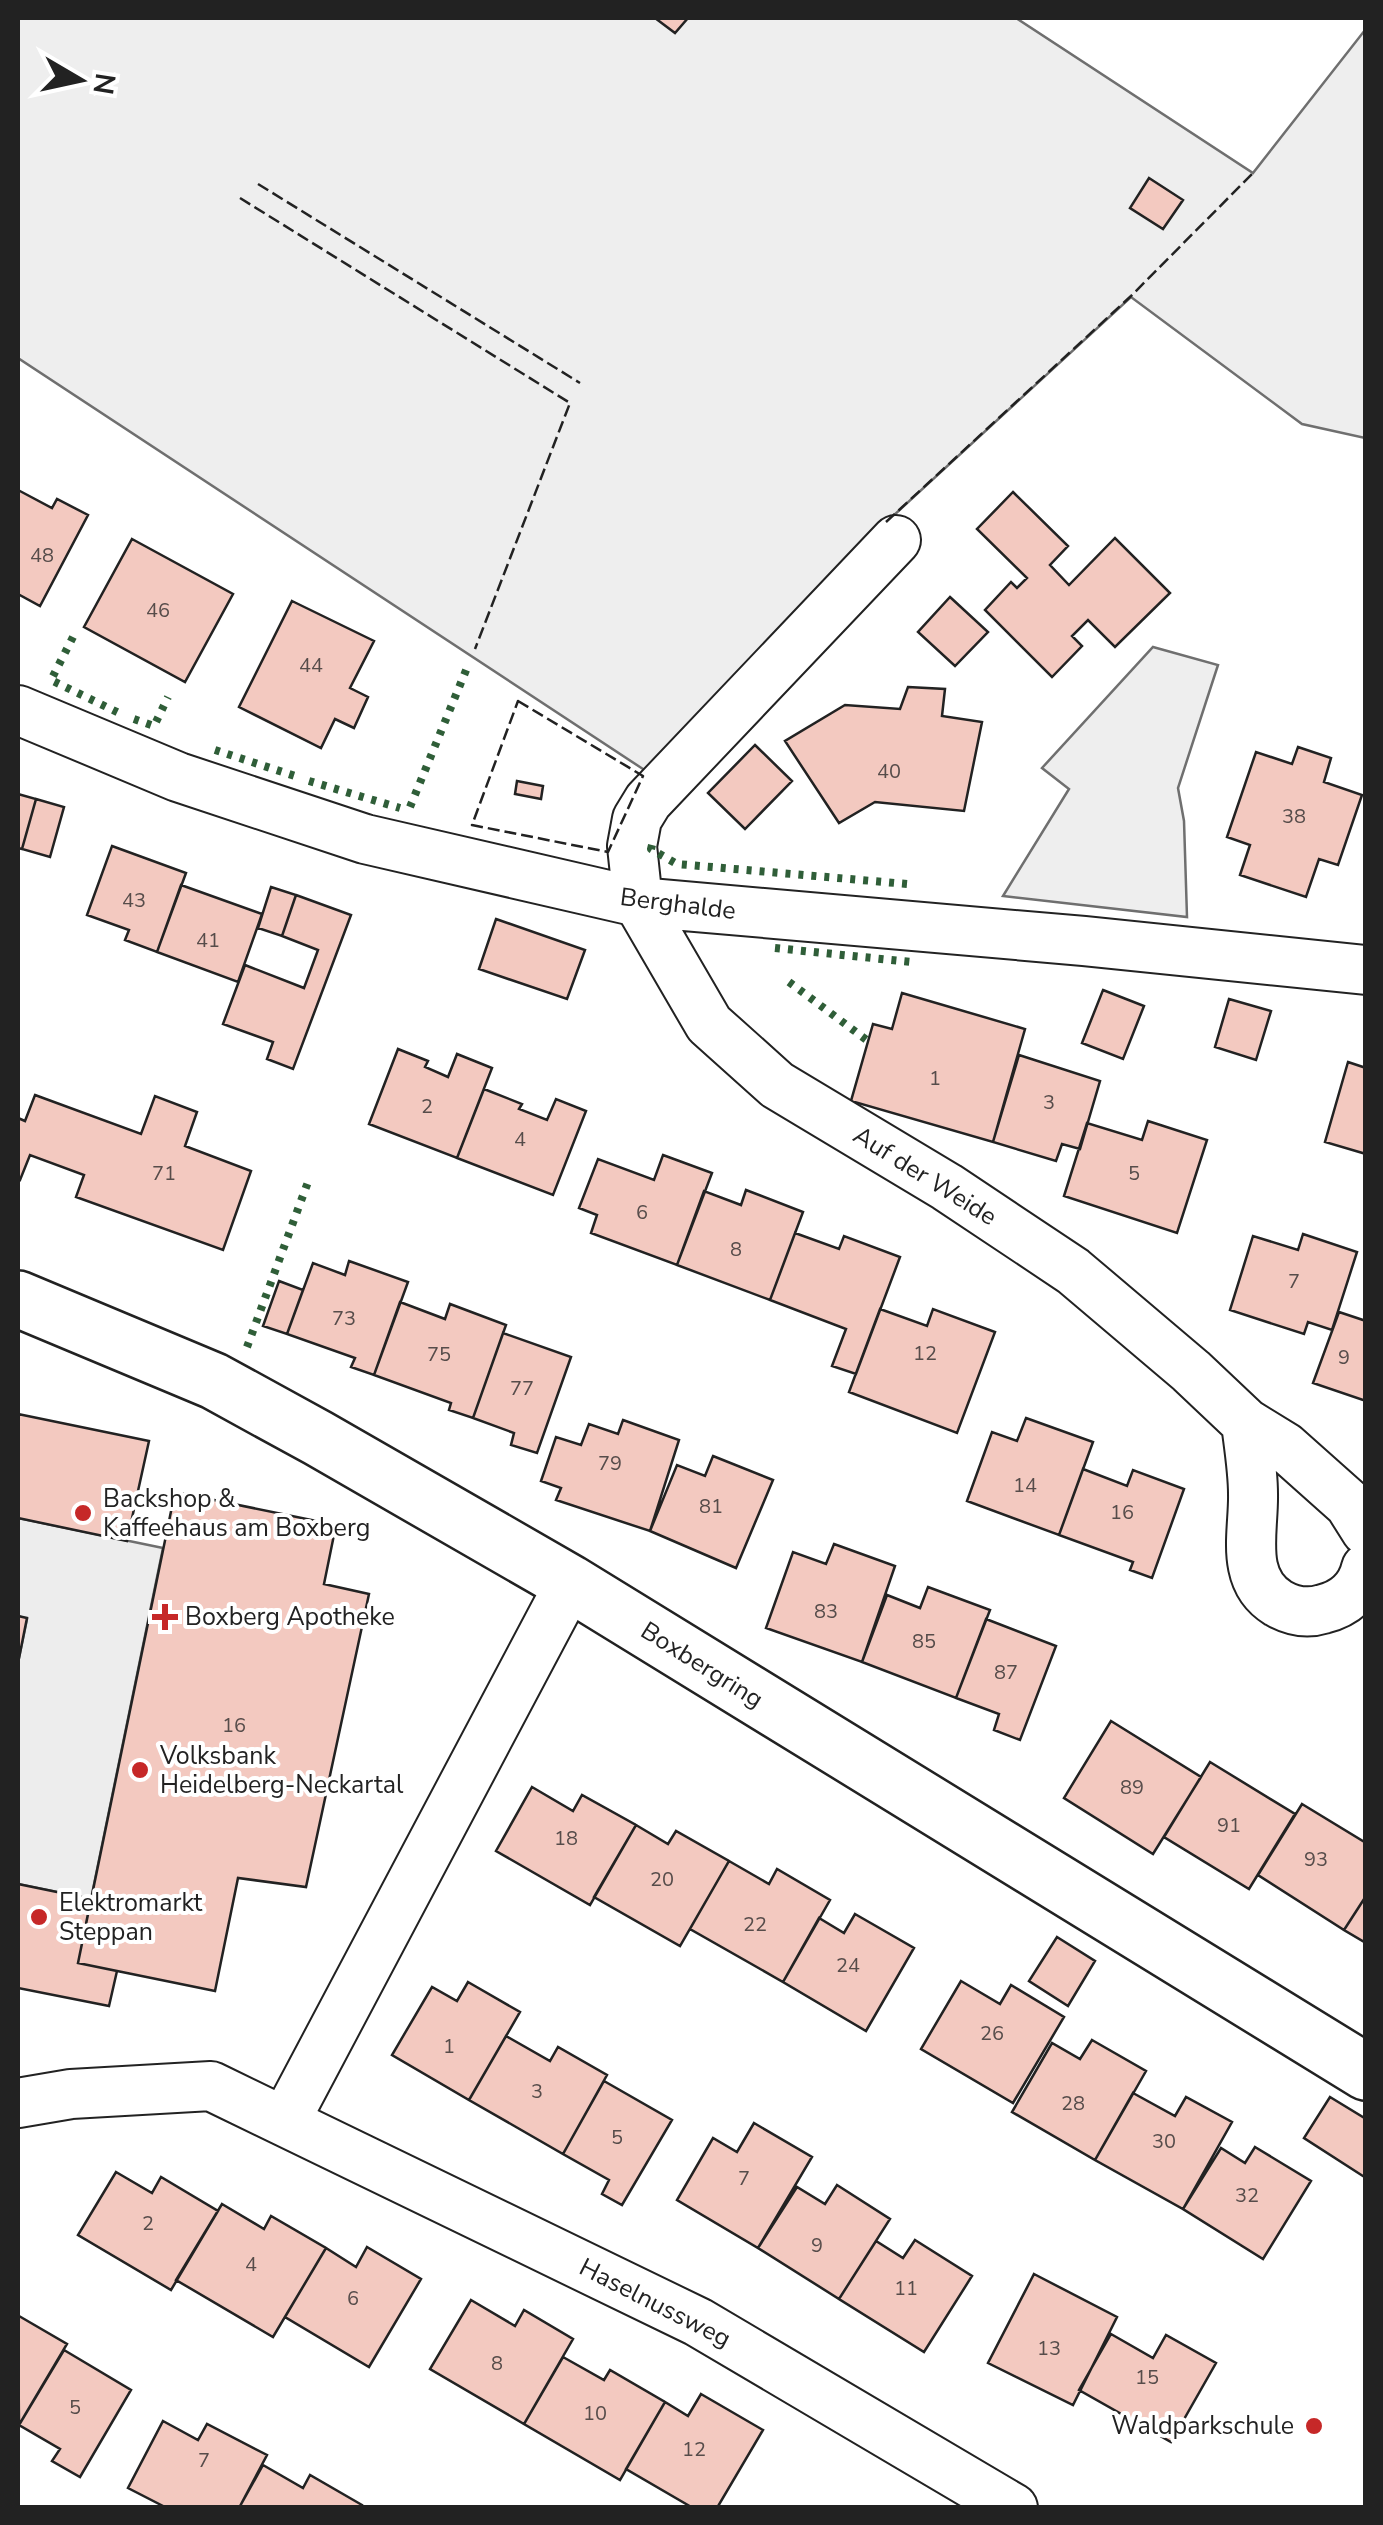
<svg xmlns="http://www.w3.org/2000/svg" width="1383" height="2525" font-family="'Nunito Sans',sans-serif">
<rect width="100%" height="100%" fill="#fff"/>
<path fill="#eee" stroke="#6f6f6f" stroke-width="2.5" d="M18,18H1016L1253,173L1365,30V438L1302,424L1131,297L880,528L649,773L18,358Z
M1153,647L1218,665L1178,788L1184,821L1187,917L1003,896L1069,789L1042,768Z"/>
<path fill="#ededed" stroke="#6f6f6f" stroke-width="2.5" d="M18,1518L163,1548L91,1899L18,1884V1663L27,1619L18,1616Z"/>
<path fill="#f3c9c0" stroke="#222" stroke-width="2.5" d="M655,18H688L675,33Z
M1149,178L1183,200L1163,229L1130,208Z
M18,490L52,508L57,499L88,515L40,606L18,594Z
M1013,492L1068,546L1050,565L1069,585L1115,538L1170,593L1115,647L1088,620L1072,636L1082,646L1052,677L985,610L1011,582L1017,588L1027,578L977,529Z
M132,539L233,594L185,682L84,627Z
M950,597L988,632L955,666L918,632Z
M292,601L374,641L350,688L368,697L354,728L335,719L321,748L239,707Z
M908,687L945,689L942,716L982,722L964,811L875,802L839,823L785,741L845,705L900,709Z
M755,745L792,781L745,829L708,793Z
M1298,747L1331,758L1324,782L1362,795L1338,865L1319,859L1306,897L1240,875L1250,845L1227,837L1256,752L1292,764Z
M517,781L543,786L541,799L515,794Z
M18,794L36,799L22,849L18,848Z
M36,799L64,807L50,857L22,849Z
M112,846L186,873L157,952L125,940L129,930L87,915Z
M181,885L262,914L238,982L157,952Z
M271,887L296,895L282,936L258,928Z
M296,895L351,915L293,1069L267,1059L273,1042L223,1024L245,965L304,988L318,950L282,936Z
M496,919L585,950L567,999L479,969Z
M1103,990L1144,1006L1123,1059L1082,1043Z
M902,993L1025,1029L993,1142L851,1101L873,1024L892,1029Z
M1229,999L1271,1011L1256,1060L1215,1047Z
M398,1049L428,1061L425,1067L448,1077L457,1054L492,1068L457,1158L369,1124Z
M1019,1055L1100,1081L1080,1149L1062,1144L1056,1161L993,1142Z
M1348,1062L1366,1068V1154L1325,1142Z
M484,1089L522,1104L519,1109L547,1120L556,1099L586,1111L553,1195L457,1158Z
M35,1095L141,1134L155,1096L197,1112L185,1146L251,1171L223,1250L76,1197L84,1175L30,1155L20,1180L18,1179V1118L25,1121Z
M1148,1121L1207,1140L1177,1233L1064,1196L1087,1123L1142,1140Z
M663,1155L712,1173L677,1265L591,1233L597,1215L579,1208L598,1159L654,1180Z
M746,1190L803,1212L770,1300L677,1265L704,1191L741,1205Z
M795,1233L839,1249L844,1236L900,1257L856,1374L832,1366L846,1329L770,1300Z
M1303,1234L1357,1252L1332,1330L1308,1322L1304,1334L1230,1310L1253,1236L1298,1250Z
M349,1261L408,1282L374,1375L351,1367L355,1358L287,1334L313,1263L345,1275Z
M279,1281L303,1290L287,1334L263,1326Z
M400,1302L445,1319L450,1304L506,1325L473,1418L449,1410L451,1403L374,1375Z
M880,1309L927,1326L933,1309L995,1332L957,1433L849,1392Z
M1339,1312L1366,1321V1401L1313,1383Z
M503,1333L571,1357L537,1453L511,1445L514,1433L473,1418Z
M18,1414L149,1441L127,1541L18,1518Z
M1026,1418L1093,1442L1059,1535L967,1501L992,1432L1017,1441Z
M623,1420L679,1440L650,1531L556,1500L561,1488L541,1481L556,1437L581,1445L589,1424L618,1434Z
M713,1456L773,1480L736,1568L650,1531L677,1465L705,1476Z
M1083,1469L1127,1486L1133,1470L1184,1489L1152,1578L1130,1570L1133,1562L1059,1535Z
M175,1492L336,1525L324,1584L369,1594L306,1887L238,1878L215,1991L78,1963Z
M834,1544L895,1566L862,1662L766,1628L793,1552L826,1564Z
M928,1587L990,1610L956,1698L862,1662L887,1595L920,1608Z
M18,1616L27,1618L18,1663Z
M986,1619L1056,1646L1020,1740L994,1730L999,1714L956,1698Z
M1111,1721L1201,1777L1153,1854L1064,1798Z
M1210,1762L1295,1814L1249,1889L1164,1837Z
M532,1787L573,1811L582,1795L636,1825L590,1905L496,1851Z
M1302,1804L1366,1843V1896L1344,1930L1258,1875Z
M636,1825L668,1844L676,1831L729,1861L680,1946L594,1897Z
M729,1861L769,1884L777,1869L830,1900L783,1982L690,1929Z
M18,1884L91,1899L78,1963L117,1971L109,2006L18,1988Z
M1366,1896V1943L1344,1930Z
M855,1914L914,1948L866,2031L783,1982L819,1918L844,1933Z
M1057,1937L1095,1961L1068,2006L1029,1981Z
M961,1981L1000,2004L1011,1985L1064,2017L1013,2103L921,2049Z
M468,1982L520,2012L469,2100L392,2055L432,1987L457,2001Z
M506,2036L550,2061L558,2047L607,2075L563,2154L469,2100Z
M1092,2040L1146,2071L1095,2160L1012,2112L1052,2043L1080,2059Z
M604,2081L672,2120L622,2205L602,2194L609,2180L563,2154Z
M1133,2093L1175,2116L1186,2097L1232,2122L1183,2209L1095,2160Z
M1330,2097L1366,2119V2178L1304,2138Z
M754,2123L812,2157L758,2248L677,2200L713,2138L737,2152Z
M1255,2147L1311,2181L1263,2259L1183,2209L1221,2148L1245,2163Z
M116,2172L152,2193L161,2177L218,2211L171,2290L78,2235Z
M837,2185L890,2219L839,2299L758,2248L797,2187L825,2204Z
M222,2204L264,2229L271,2216L326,2248L273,2337L176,2280Z
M915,2240L972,2276L924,2352L839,2299L876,2241L903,2258Z
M367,2247L421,2279L369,2367L285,2317L326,2248L356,2267Z
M1034,2274L1117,2317L1073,2405L988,2363Z
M471,2300L515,2326L524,2310L573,2339L524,2424L430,2369Z
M19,2316L67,2344L19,2425L18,2319Z
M1111,2334L1153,2358L1166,2335L1216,2363L1171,2442L1079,2390Z
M64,2350L131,2390L80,2477L52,2461L60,2449L19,2425Z
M563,2357L604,2380L610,2370L665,2402L620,2480L524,2424Z
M701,2394L763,2430L717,2508H693L626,2469L665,2402L688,2416Z
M163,2421L198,2440L207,2424L267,2455L239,2508H167L128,2488Z
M263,2465L303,2488L310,2475L362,2505L361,2508H239Z"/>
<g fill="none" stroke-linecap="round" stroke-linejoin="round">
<g stroke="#222" stroke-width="52">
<path id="minor" d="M896,540L648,801L637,819L632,846L638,902L709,1024L777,1085L947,1187L1073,1271L1191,1371L1246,1423L1285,1447L1349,1504L1366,1531
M18,710L178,777L365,839L638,902L1084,941L1366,970
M1246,1423C1249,1447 1253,1471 1253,1494C1254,1531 1239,1579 1278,1603C1292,1611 1307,1614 1323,1609C1344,1604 1361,1590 1366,1568
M18,2103L71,2094L211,2086L698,2322L1013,2508
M285,2121L570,1583"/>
</g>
<g stroke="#222" stroke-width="60">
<path id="tertiary" d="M18,1299L214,1381L318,1438L570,1583L1366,2072"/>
</g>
<use href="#minor" stroke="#fff" stroke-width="48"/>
<use href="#tertiary" stroke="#fff" stroke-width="55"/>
<path stroke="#2f5e38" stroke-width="8" stroke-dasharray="5 8" stroke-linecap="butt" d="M73,637L51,680L119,713
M134,719L154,726L168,697
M215,750L298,777
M309,781L400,808
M410,807L469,663
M652,845L651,849L677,864L907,884
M775,948L911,962
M789,982L868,1041
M247,1347L308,1182"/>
<path stroke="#222" stroke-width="2.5" stroke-dasharray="12 5" stroke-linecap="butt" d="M258,184L580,383
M240,198L570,403L475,649
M886,522L1131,296L1253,173
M518,701L643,776L608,852L472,825Z"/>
</g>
<g fill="#c62828" stroke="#fff" stroke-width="4">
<circle cx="83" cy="1513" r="10"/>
<path d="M160 1602h10v10h10v10h-10v10h-10v-10h-10v-10h10z"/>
<circle cx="140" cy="1770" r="10"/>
<circle cx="39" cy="1917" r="10"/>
<circle cx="1314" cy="2426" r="10"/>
</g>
<g text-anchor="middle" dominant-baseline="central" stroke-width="8" stroke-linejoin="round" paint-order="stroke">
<g font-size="20" fill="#564c4a">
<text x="42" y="555">48</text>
<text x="158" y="610">46</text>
<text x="311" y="665">44</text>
<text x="889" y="771">40</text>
<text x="1294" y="816">38</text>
<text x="134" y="900">43</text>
<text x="208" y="940">41</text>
<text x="935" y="1078">1</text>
<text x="1049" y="1102">3</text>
<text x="427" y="1106">2</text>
<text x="520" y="1139">4</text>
<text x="164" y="1173">71</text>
<text x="1134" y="1173">5</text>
<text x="642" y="1212">6</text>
<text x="736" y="1249">8</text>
<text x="1294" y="1281">7</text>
<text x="344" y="1318">73</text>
<text x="925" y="1353">12</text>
<text x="439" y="1354">75</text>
<text x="1344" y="1357">9</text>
<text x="522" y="1388">77</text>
<text x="610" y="1463">79</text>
<text x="1025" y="1485">14</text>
<text x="711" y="1506">81</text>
<text x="1122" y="1512">16</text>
<text x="826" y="1611">83</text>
<text x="924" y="1641">85</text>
<text x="1006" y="1672">87</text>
<text x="234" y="1725">16</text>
<text x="1132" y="1787">89</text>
<text x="1229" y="1825">91</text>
<text x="566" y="1838">18</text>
<text x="1316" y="1859">93</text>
<text x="662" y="1879">20</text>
<text x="755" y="1924">22</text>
<text x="848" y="1965">24</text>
<text x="992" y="2033">26</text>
<text x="449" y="2046">1</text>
<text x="537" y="2091">3</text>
<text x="1073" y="2103">28</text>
<text x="617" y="2137">5</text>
<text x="1164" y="2141">30</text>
<text x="744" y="2178">7</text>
<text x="1247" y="2195">32</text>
<text x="148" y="2223">2</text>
<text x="817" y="2245">9</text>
<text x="251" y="2264">4</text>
<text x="906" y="2288">11</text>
<text x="353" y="2298">6</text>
<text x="1049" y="2348">13</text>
<text x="497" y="2363">8</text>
<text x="1147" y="2377">15</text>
<text x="75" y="2407">5</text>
<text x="595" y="2413">10</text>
<text x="694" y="2449">12</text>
<text x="204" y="2460">7</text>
</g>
<g font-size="25" fill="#222" stroke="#fff">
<text transform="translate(678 904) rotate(7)">Berghalde</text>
<text transform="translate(925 1176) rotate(32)">Auf der Weide</text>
<text transform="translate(702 1665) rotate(32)">Boxbergring</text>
<text transform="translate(655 2303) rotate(27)">Haselnussweg</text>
</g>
<g font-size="25" fill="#222" stroke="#fff" text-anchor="start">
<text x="103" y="1499">Backshop &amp;<tspan x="103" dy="29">Kaffeehaus am Boxberg</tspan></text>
<text x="185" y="1617">Boxberg Apotheke</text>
<text x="160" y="1756">Volksbank<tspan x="160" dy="29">Heidelberg-Neckartal</tspan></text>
<text x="59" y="1903">Elektromarkt<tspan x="59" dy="29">Steppan</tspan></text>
<text x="1294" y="2426" text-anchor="end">Waldparkschule</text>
</g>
</g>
<rect width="1383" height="2525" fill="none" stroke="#222222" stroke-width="40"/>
<g transform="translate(80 80) rotate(99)" stroke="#ffffff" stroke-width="8" paint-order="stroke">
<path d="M0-8L18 38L0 25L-18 38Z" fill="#222222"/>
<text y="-15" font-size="28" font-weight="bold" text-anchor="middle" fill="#222222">N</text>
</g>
</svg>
